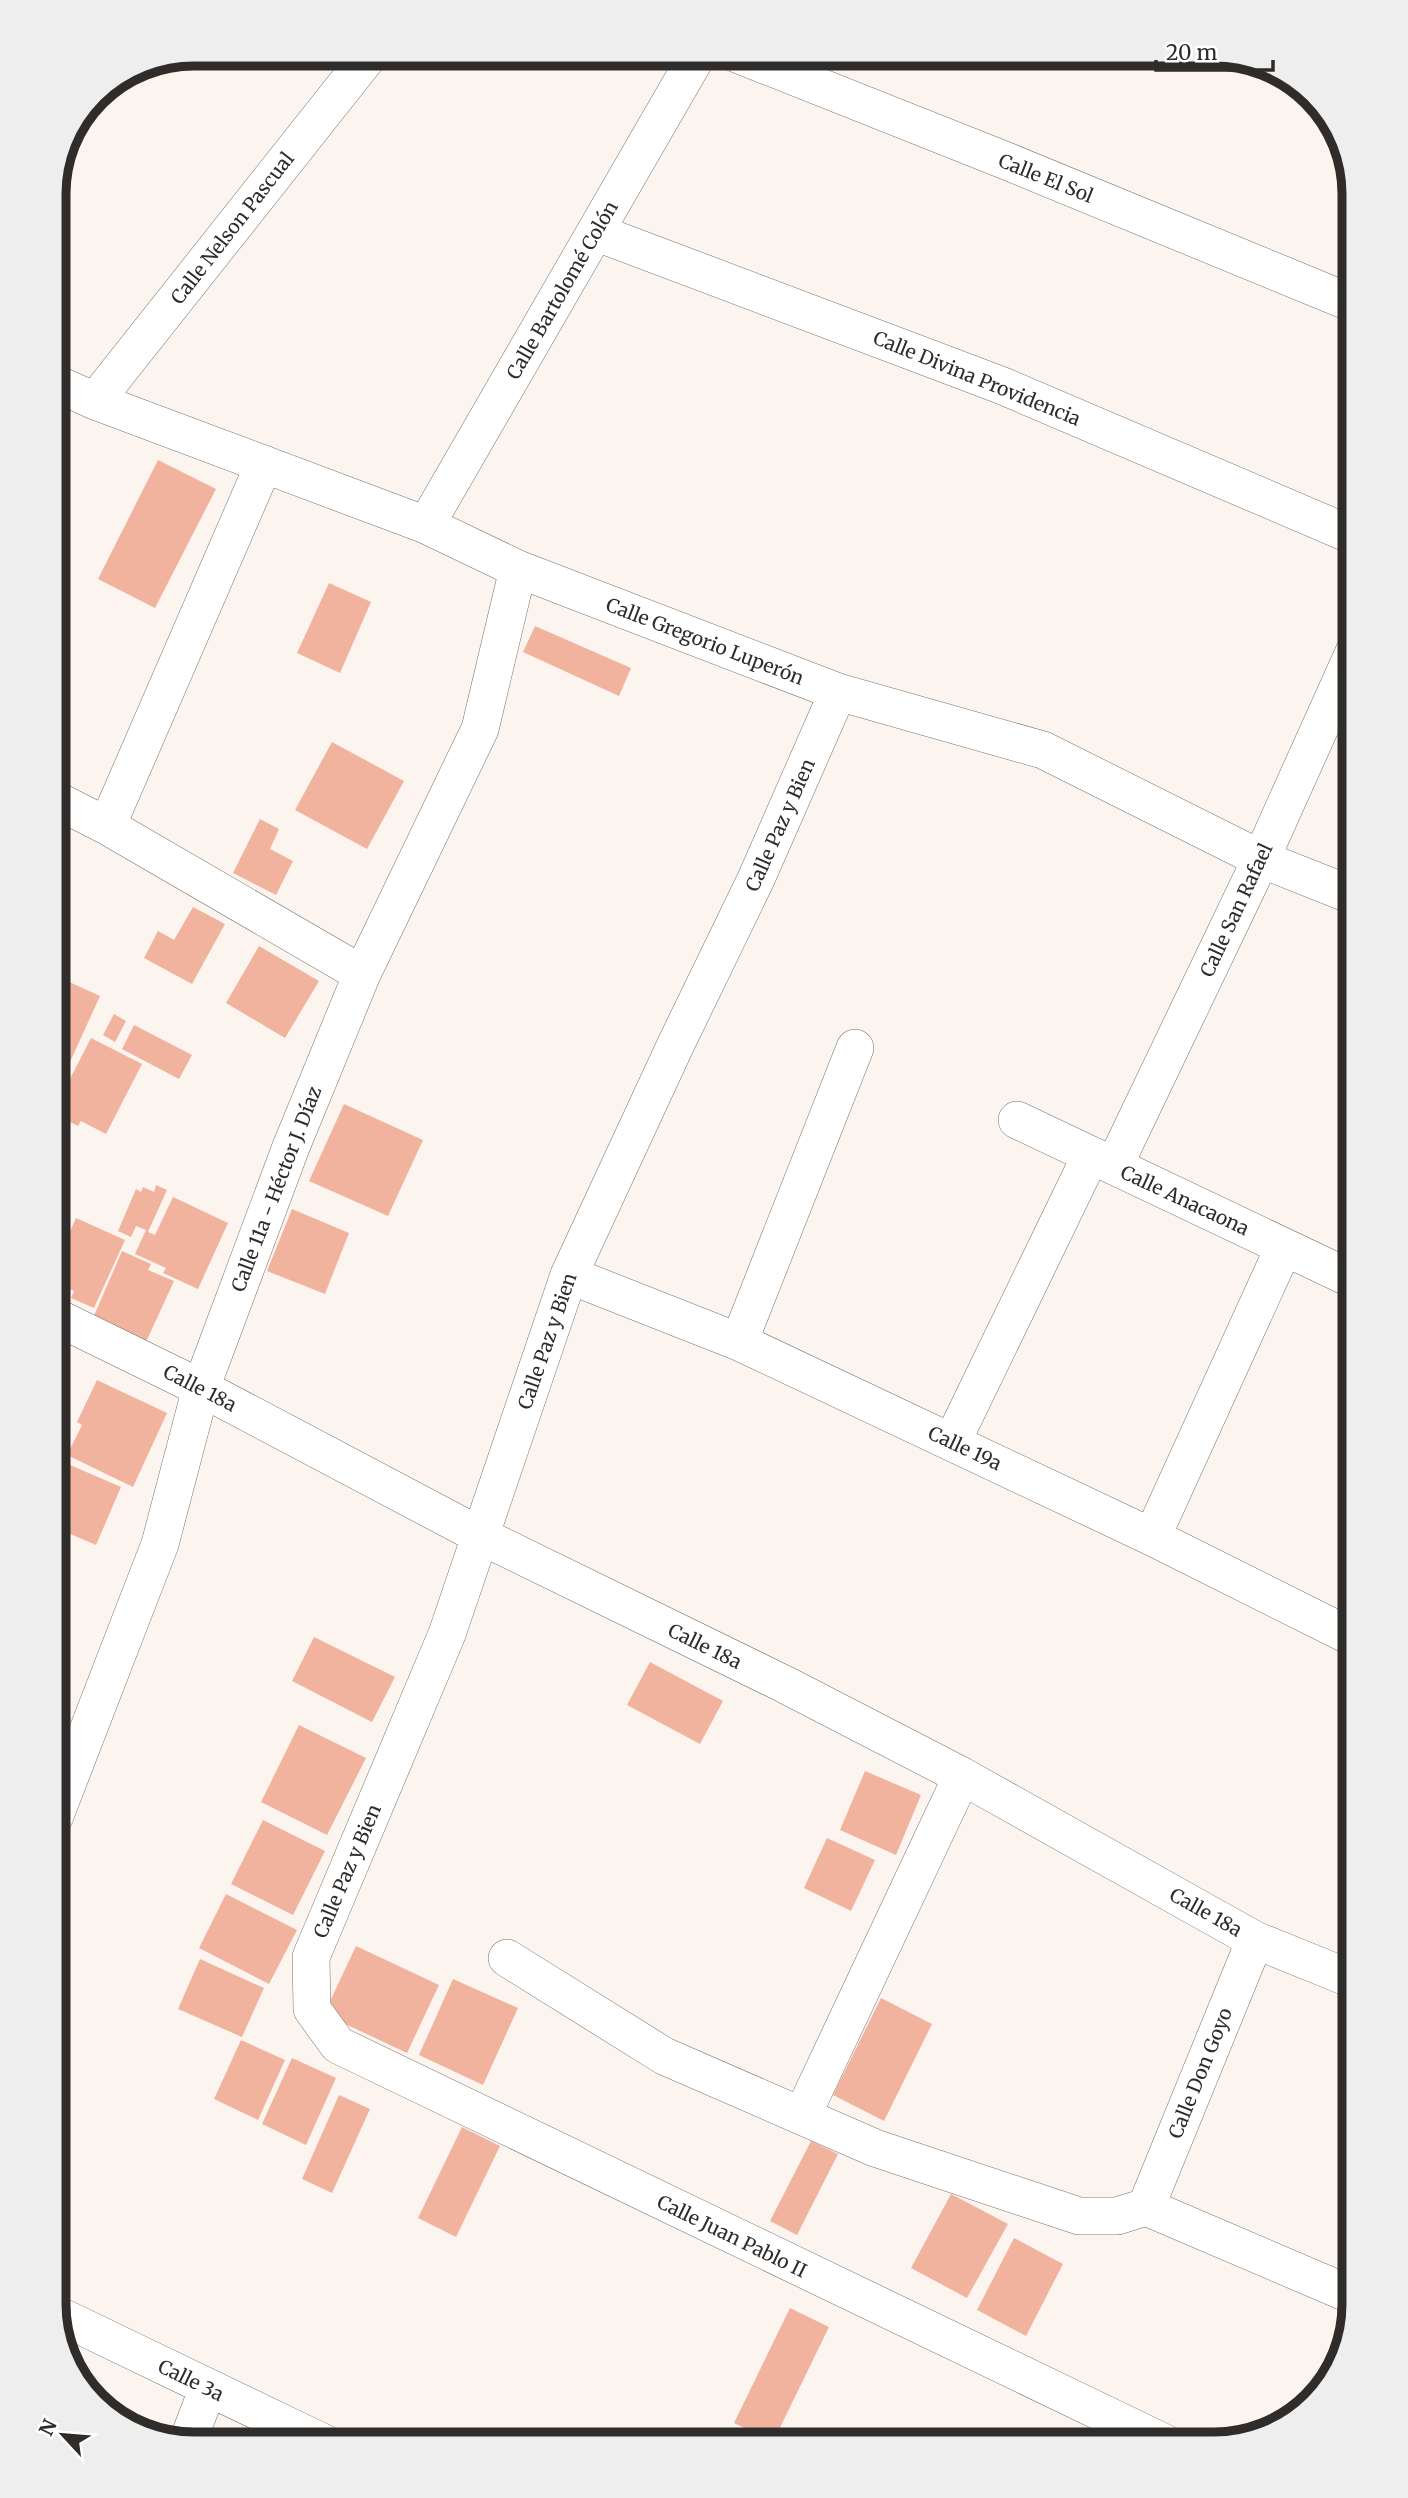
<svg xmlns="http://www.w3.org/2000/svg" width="1408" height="2498" font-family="Merriweather,serif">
<rect width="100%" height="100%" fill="#fcf5ef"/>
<path fill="#f1b29e" d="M158,460L216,489L155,608L98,579Z
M329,583L371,602L340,673L297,653Z
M535,626L631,668L619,696L523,652Z
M332,742L404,781L367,849L295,810Z
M260,819L279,829L270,849L293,861L276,895L233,873Z
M193,907L225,924L192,984L144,958L158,931L174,940Z
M259,946L319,981L285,1038L226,1003Z
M54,975L100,996L70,1062L54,1055Z
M114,1014L126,1021L115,1042L103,1035Z
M134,1025L192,1055L179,1079L122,1049Z
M91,1038L142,1064L106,1134L81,1121L78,1126L54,1114V1110Z
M344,1104L423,1140L388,1216L309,1181Z
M156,1185L167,1190L148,1232L155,1235L173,1197L228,1223L198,1289L163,1273L166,1268L135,1254L146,1230L136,1226L131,1237L118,1231L136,1189L141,1192L143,1187L154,1192Z
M292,1209L349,1233L325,1294L267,1271Z
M76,1218L125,1240L94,1308L71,1298L74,1291L54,1283V1267Z
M122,1251L151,1264L148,1270L174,1281L146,1342L93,1318Z
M54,1351L70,1359L54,1391Z
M97,1380L167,1413L133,1487L67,1455L82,1425L77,1422Z
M54,1458L121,1487L96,1545L54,1527Z
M314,1637L395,1677L372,1722L292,1681Z
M650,1662L723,1701L700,1744L627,1705Z
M299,1725L366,1758L327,1835L261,1802Z
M865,1771L921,1795L896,1855L840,1830Z
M263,1820L325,1851L293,1915L231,1884Z
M827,1838L875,1860L851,1911L804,1888Z
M226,1894L297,1930L269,1984L199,1948Z
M356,1946L439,1985L407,2053L324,2014Z
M200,1959L264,1988L242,2037L178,2009Z
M453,1979L518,2008L483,2085L419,2055Z
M881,1998L932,2024L884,2121L833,2095Z
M241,2040L285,2060L258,2120L214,2099Z
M292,2058L336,2078L306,2145L262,2124Z
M339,2095L370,2109L332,2193L302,2179Z
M462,2127L500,2146L456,2237L418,2218Z
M811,2141L838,2154L797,2235L770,2221Z
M951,2194L1008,2224L967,2298L911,2268Z
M1014,2238L1063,2264L1026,2336L977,2310Z
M790,2308L829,2327L773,2442L734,2423Z"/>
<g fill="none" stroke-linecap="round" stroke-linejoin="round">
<g stroke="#78726d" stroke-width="38">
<path id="street" d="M737,54L1009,162L1354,304
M595,232L1003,386L1354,536
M55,383L95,401L426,525L518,569L838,692L1043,750L1261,859L1354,896
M95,401L370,54
M426,525L698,54
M838,692L756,879L676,1044L569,1275L447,1634L311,1957L312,2009L338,2045L1167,2444
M54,799L107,826L362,974
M107,826L264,464
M1017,1120L1354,1280
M1114,1166L1261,859L1354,652
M569,1275L739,1342L1152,1537L1354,1638
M54,1316L201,1388L481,1536L784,1684L962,1776L1255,1940L1354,1980
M739,1342L855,1048
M952,1442L1091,1155
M1152,1537L1284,1247
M54,1818L160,1544L201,1388L291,1147L362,974L480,729L518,569
M507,1958L664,2056L875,2148L1079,2216H1117L1146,2207L1354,2296
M802,2116L962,1776
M1146,2207L1255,1940
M56,2314L326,2444
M187,2443L208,2388"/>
</g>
<use href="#street" stroke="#fff" stroke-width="37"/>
</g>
<g text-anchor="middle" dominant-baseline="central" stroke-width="7" stroke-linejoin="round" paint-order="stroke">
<g font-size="19" fill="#2f2c2a" stroke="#fff">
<text transform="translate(1046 178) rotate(22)">Calle El Sol</text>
<text transform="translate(232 228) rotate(-52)">Calle Nelson Pascual</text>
<text transform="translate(562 290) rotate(-60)">Calle Bartolomé Colón</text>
<text transform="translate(977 378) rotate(22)">Calle Divina Providencia</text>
<text transform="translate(705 641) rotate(21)">Calle Gregorio Luperón</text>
<text transform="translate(780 825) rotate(-66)">Calle Paz y Bien</text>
<text transform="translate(1236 910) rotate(-65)">Calle San Rafael</text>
<text transform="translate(276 1189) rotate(-69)">Calle 11a - Héctor J. Díaz</text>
<text transform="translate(1185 1200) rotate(25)">Calle Anacaona</text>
<text transform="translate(547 1341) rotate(-71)">Calle Paz y Bien</text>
<text transform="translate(200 1388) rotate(27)">Calle 18a</text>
<text transform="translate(965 1448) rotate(25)">Calle 19a</text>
<text transform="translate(705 1646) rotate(26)">Calle 18a</text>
<text transform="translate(347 1871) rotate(-67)">Calle Paz y Bien</text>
<text transform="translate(1206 1912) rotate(29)">Calle 18a</text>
<text transform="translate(1200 2073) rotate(-68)">Calle Don Goyo</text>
<text transform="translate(732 2236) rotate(26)">Calle Juan Pablo II</text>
<text transform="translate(191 2380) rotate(26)">Calle 3a</text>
</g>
</g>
<path d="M0 0H1408V2498H0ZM194 66H1214A128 128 0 0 1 1342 194V2304A128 128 0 0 1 1214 2432H194A128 128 0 0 1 66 2304V194A128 128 0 0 1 194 66Z" fill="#eee" fill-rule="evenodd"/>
<path fill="none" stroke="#2f2c2a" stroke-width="9" d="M194 66H1214A128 128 0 0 1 1342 194V2304A128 128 0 0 1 1214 2432H194A128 128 0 0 1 66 2304V194A128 128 0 0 1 194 66Z"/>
<g transform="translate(63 2435) rotate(296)" stroke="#ffffff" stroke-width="5" paint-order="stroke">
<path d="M0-5L12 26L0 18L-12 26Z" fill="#2f2c2a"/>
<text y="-10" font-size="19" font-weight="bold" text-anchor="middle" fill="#2f2c2a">N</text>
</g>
<path d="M1156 60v10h117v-10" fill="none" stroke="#2f2c2a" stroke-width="3.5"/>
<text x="1166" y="60" font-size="21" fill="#2f2c2a" stroke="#ffffff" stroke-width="5" paint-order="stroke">20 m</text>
</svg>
